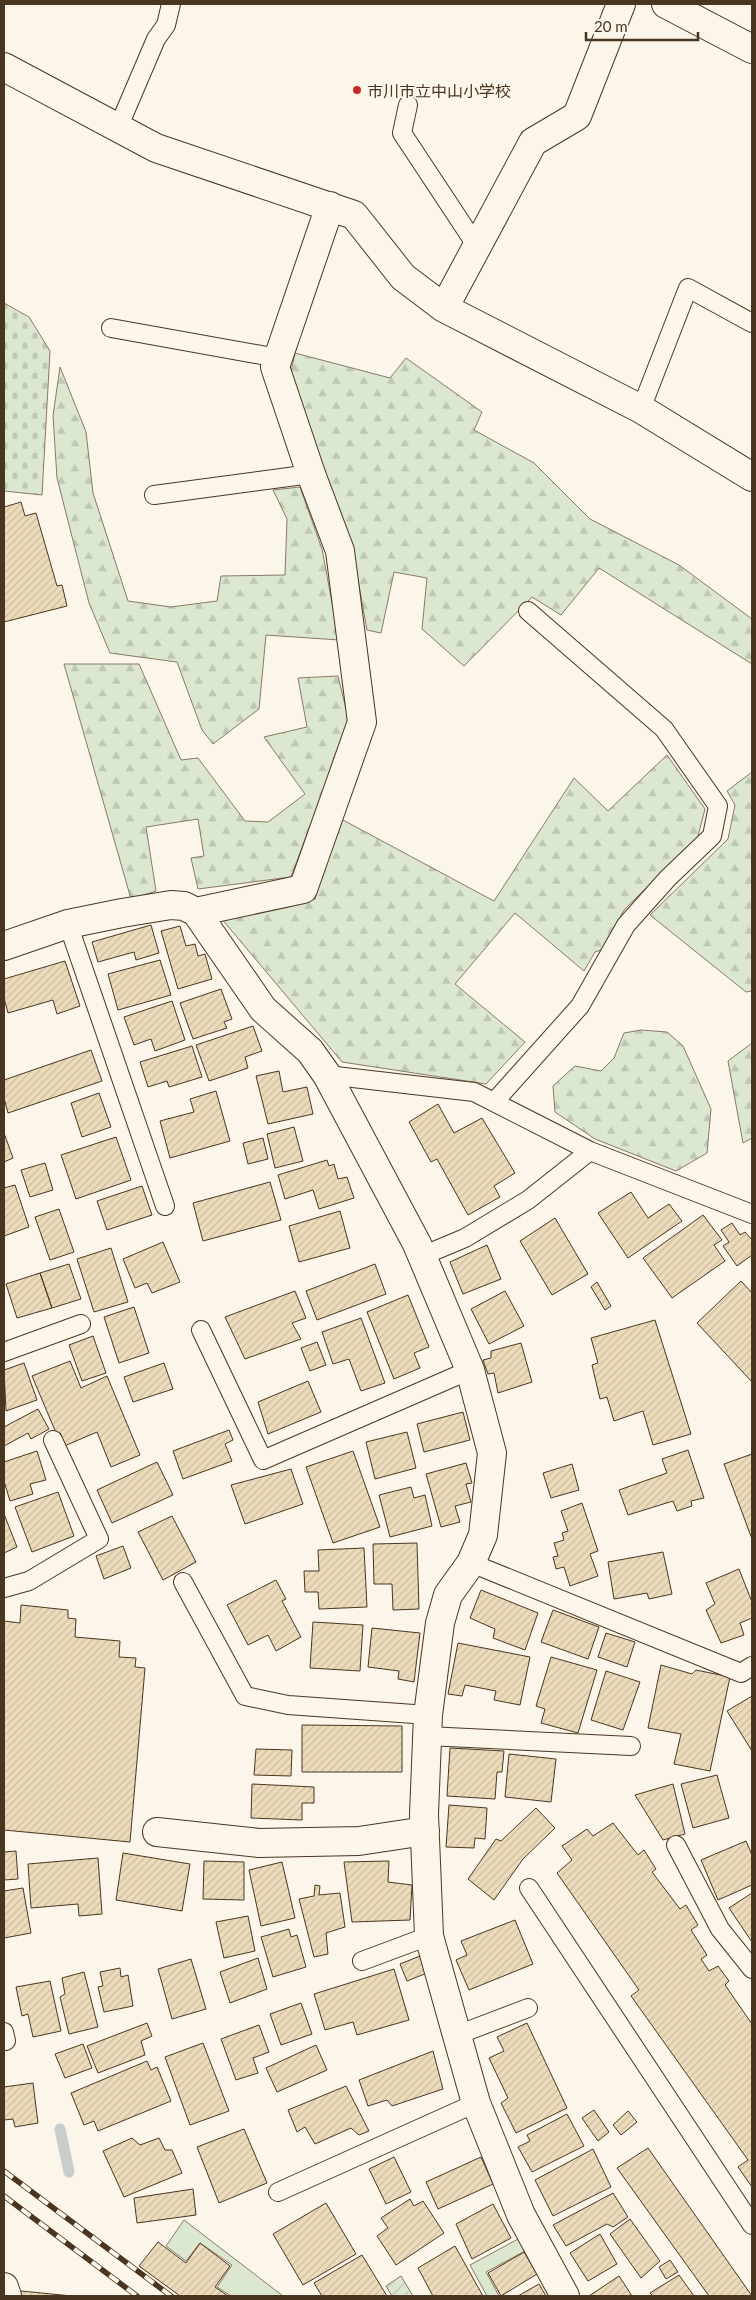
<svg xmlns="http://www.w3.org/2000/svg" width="756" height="2300" font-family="Lato,'Noto Sans JP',sans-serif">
<defs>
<pattern id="forest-firs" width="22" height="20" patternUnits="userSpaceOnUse" patternTransform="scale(1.25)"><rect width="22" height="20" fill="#dce7d0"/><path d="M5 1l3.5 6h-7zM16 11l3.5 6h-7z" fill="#bec7b2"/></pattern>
<pattern id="cemetery-stones" width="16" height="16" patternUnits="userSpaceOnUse" patternTransform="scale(1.25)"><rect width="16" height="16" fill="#dce7d0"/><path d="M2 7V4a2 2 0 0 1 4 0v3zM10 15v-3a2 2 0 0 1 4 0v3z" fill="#bec7b2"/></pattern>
<pattern id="garden-furrows" width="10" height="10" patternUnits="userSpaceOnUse" patternTransform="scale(1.25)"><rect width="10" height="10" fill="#dce7d0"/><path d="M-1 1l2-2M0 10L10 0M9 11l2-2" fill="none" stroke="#bec7b2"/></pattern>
<pattern id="building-hatch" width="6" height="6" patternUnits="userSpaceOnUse" patternTransform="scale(1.25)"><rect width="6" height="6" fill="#ecdcbc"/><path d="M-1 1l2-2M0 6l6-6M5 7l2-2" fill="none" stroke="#ccbda1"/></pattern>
</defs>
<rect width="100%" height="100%" fill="#fbf6e9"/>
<path fill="#dce7d0" stroke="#887966" d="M184,2220L283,2296H231L217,2287L232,2265L200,2243L186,2261L166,2246Z
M520,2238L527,2250L486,2272L499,2296H487L470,2265Z"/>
<path fill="url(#forest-firs)" stroke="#887966" d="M295,353L390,378L406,358L482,412L474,430L534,463L590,519L679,565L752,619V664L599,568L561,615L532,597L464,666L422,629L427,578L394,572L381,633L367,630L353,552L307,437L291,372Z
M60,367L86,432L93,493L128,601L171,607L217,601L221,576L285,575L287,519L273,490L300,487L322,549L339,640L266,635L259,709L213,744L202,730L177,662L110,653L89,603L57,478L53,416Z
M64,664H139L181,760L198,758L245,821L268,822L305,794L264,737L307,727L298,678L338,676L349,721L291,877L198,889L191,858L204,856L198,819L146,827L156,891L131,899Z
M667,755L705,809L698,836L624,910L604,949L595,952L584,971L515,913L455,984L525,1042L486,1084L342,1062L221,918L315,899L341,819L494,901L574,778L608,811Z
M752,772V991L746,992L650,915L728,839L735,805L727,791Z
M641,1030L667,1032L683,1046L711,1109L707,1153L676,1171L595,1139L555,1112L553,1086L575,1066L601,1071L614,1058L624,1033Z
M752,1043V1138L743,1143L728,1061Z"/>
<path fill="url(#cemetery-stones)" stroke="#887966" d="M4,303L29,317L50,351L42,495L4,491Z"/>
<path fill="url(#garden-furrows)" stroke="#887966" d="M401,2276L413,2296H392L386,2286Z"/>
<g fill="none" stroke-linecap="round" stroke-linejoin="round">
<path stroke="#c9cecd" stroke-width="11" d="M60,2129L69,2172"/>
</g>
<path fill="url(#building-hatch)" stroke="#4a3520" d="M21,502L25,516L36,513L57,586L62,585L67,606L4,622V507Z
M151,925L159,953L136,960L134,952L98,962L92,942Z
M180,926L186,946L195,944L198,956L205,954L212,979L178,989L161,931Z
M160,960L171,995L118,1010L108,974Z
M65,961L80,1006L57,1014L53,1000L8,1013L4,998V979Z
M221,989L232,1019L224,1022L227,1028L193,1039L180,1003Z
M172,1001L185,1040L155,1051L151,1039L134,1045L124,1017Z
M253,1026L262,1051L245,1057L248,1068L209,1081L196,1045Z
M192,1046L202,1077L169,1087L167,1081L148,1087L140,1062Z
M91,1050L102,1081L8,1113L4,1098V1080Z
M279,1071L283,1092L307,1087L313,1114L268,1124L256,1076Z
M216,1091L230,1141L170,1158L160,1121L194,1112L190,1099Z
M99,1093L111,1127L82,1137L71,1103Z
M438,1104L454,1133L482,1118L515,1173L494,1186L500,1197L468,1215L437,1159L431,1162L409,1122Z
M294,1127L303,1161L275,1168L267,1134Z
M4,1133L13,1158L4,1162Z
M116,1137L131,1180L76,1199L61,1155Z
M263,1138L268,1159L248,1164L243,1143Z
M327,1160L329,1166L334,1164L338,1179L347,1177L354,1198L319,1209L313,1190L285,1199L278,1175Z
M45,1163L53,1190L30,1197L21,1170Z
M270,1182L281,1220L203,1241L193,1203Z
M15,1185L29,1227L4,1236V1188Z
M142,1186L152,1215L107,1230L97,1201Z
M631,1192L648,1218L669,1204L682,1221L628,1258L598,1213Z
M59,1209L74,1252L50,1260L35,1217Z
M340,1211L350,1248L299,1262L289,1226Z
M703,1215L722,1240L714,1245L725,1261L672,1298L643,1258Z
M555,1218L588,1274L552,1295L520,1241Z
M732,1223L740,1235L745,1232L752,1240V1255L737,1266L723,1246L729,1242L721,1230Z
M163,1242L180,1282L152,1293L147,1283L135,1288L123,1259Z
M487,1245L501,1279L463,1294L450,1262Z
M111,1248L128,1302L94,1312L77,1259Z
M69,1264L81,1299L52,1308L40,1273Z
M375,1264L386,1294L317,1320L306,1291Z
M40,1273L52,1308L17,1318L6,1284Z
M741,1281L752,1293V1382L697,1323Z
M597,1282L611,1306L605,1310L591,1287Z
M295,1291L306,1318L292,1323L301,1339L245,1359L225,1317Z
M505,1291L524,1326L489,1344L471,1309Z
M408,1295L429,1347L414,1353L420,1368L394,1379L367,1312Z
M134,1307L149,1353L119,1363L104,1317Z
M361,1318L385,1383L361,1391L349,1359L333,1364L322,1332Z
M655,1320L691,1434L653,1445L643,1411L614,1421L607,1397L600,1399L592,1365L598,1363L591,1338Z
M93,1336L106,1373L82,1381L69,1345Z
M317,1342L326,1365L310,1371L301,1348Z
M521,1343L532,1382L498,1393L494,1373L488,1374L483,1360L491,1358V1351Z
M70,1361L81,1388L107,1376L140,1455L111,1467L97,1432L62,1447L32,1376Z
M24,1363L37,1400L6,1411L4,1370Z
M164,1363L173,1389L133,1402L124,1377Z
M308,1381L321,1412L268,1434L258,1402Z
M38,1409L49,1429L31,1439L28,1433L4,1446V1427Z
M463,1412L470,1440L424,1452L417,1424Z
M229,1430L233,1440L225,1444L232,1461L183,1479L173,1451Z
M407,1432L416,1468L375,1479L366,1442Z
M688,1450L704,1498L691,1501L692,1506L677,1511L673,1501L628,1515L619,1490L667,1473L662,1459Z
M37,1451L46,1480L30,1484L33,1494L10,1501L4,1481V1462Z
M353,1451L380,1527L333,1543L306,1467Z
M752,1454V1539L724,1464Z
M157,1462L173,1495L112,1523L97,1490Z
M466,1463L472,1483L466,1484L471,1502L455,1506L460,1522L441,1527L426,1474Z
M572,1464L579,1490L551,1498L543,1473Z
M291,1469L303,1504L245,1524L231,1485Z
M411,1487L414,1498L425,1495L432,1526L390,1537L379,1495Z
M58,1492L74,1536L32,1552L15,1507Z
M582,1503L598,1551L590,1554L598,1576L570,1586L564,1567L556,1569L553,1557L558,1556L554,1543L564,1540L562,1533L568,1531L561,1511Z
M4,1514L17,1547L4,1553Z
M172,1516L196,1562L163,1580L138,1532Z
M417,1543L419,1609L393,1610L392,1584H374L373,1544Z
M123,1546L131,1568L104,1579L96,1556Z
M364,1548L367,1607L319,1609L318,1592H305L304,1571H319L318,1550Z
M663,1552L672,1594L649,1599L647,1593L614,1599L608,1562Z
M739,1569L752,1602V1618L740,1623L744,1635L721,1643L706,1610L715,1604L706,1583Z
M276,1580L286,1599L282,1601L301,1637L276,1651L268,1635L248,1645L227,1605Z
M481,1590L538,1613L525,1650L493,1638L495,1629L470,1618Z
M21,1605L68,1610V1618L76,1619L75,1637L120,1641L119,1657L136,1658L135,1667L145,1668L130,1842L4,1830V1621L20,1623Z
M553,1610L599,1627L588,1659L541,1642Z
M313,1622L363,1625L360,1671L310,1668Z
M372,1628L420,1633L414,1682L398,1679L399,1671L368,1667Z
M606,1633L635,1642L627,1667L598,1657Z
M458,1643L530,1657L520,1705L494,1700L496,1691L465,1685L462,1696L448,1694Z
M551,1657L597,1670L578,1733L541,1723L545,1709L536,1706Z
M661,1665L692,1674L696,1670L730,1677L710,1771L674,1764L681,1734L648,1728Z
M606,1671L640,1682L623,1730L591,1720Z
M752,1696V1751L727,1711Z
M302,1725L402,1726V1772H302Z
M450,1748L504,1751L502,1772H497L495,1799L447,1796Z
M256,1749L292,1750L291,1776L254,1775Z
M509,1754L556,1759L551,1802L505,1797Z
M717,1775L729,1818L693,1828L681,1784Z
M252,1784L314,1787V1803H302V1820L251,1818Z
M673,1784L685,1834L663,1840L635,1795Z
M449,1805L487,1808L485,1839L475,1838L474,1848L446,1847Z
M536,1808L555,1828L523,1859L494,1900L468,1879L496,1839L501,1841Z
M613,1823L638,1855L644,1850L656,1869L652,1872L680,1909L686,1905L698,1925L691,1930L707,1955L701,1959L709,1971L718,1966L729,1981L725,1985L752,2024V2187L738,2167L748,2160L631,1996L639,1990L557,1873L572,1860L562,1846L587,1829L593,1836Z
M746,1841L752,1855V1885L718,1900L701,1860Z
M16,1851L18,1879L4,1880V1852Z
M123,1853L190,1864L182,1911L116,1900Z
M98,1858L102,1914L79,1916L78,1904L31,1908L28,1864Z
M204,1861L244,1862V1900L203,1899Z
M389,1861L388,1882L412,1885L410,1920L352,1922L344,1862Z
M282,1862L295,1918L261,1926L249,1870Z
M315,1885L320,1886L319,1895L340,1893L345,1927L326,1933L328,1954L314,1957L299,1899L314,1896Z
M23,1888L31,1933L4,1938V1891Z
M752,1893V1942L729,1908Z
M248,1916L255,1951L224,1958L216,1922Z
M515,1920L533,1964L469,1990L456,1960L467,1955L461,1941Z
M289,1929L291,1937L297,1935L306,1967L273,1977L261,1937Z
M420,1956L427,1973L407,1981L400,1964Z
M258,1958L267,1989L230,2003L220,1972Z
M191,1959L206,2009L172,2019L158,1969Z
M120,1968L121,1977L128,1975L133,2006L104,2012L98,1987L103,1986L100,1972Z
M394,1969L409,2020L357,2035L353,2022L325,2030L314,1994Z
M84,1972L98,2027L69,2034L60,1997L65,1994L62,1978Z
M50,1981L61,2031L33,2037L28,2014L22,2016L16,1987Z
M301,2003L312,2034L281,2045L270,2014Z
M147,2023L152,2036L141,2041L145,2055L98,2073L87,2046Z
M527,2023L567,2108L516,2133L501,2103L508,2098L489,2058L504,2051L497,2037Z
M259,2025L269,2052L253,2058L258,2073L236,2080L221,2039Z
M203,2043L229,2111L190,2125L165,2057Z
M83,2044L92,2068L65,2078L55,2054Z
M316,2045L327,2070L277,2092L266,2068Z
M433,2051L443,2089L392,2106L387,2100L368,2106L359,2080Z
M147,2061L151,2070L157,2067L171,2101L98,2131L94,2121L84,2125L71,2093Z
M33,2083L38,2123L15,2127L13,2119L4,2120V2087Z
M346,2086L369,2131L359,2135L351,2128L315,2144L305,2127L297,2132L288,2110Z
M594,2110L609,2132L598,2141L582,2118Z
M628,2111L637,2122L621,2135L613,2125Z
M567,2114L584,2146L532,2172L518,2147L530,2141L527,2135Z
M244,2129L267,2183L219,2203L197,2147Z
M132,2138L140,2145L159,2138L165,2150H172L182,2173L124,2197L103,2151Z
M648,2148L752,2296H709L617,2168Z
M593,2149L611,2187L553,2216L535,2180Z
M394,2157L411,2192L386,2204L369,2169Z
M481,2157L493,2184L438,2209L426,2182Z
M193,2189L196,2215L137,2223L134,2198Z
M613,2193L628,2217L613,2227L607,2224L566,2246L553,2225Z
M410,2199L414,2206L423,2201L444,2233L396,2265L377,2236L388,2228L381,2218Z
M326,2203L356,2254L303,2285L273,2234Z
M493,2204L511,2238L472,2259L456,2224Z
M630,2219L660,2261L641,2278L610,2234Z
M600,2234L617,2264L588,2281L570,2253Z
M158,2242L186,2263L200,2243L230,2266L215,2287L228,2296H180L139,2266Z
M455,2246L483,2296H433L418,2268Z
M524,2252L537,2274L501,2296L488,2273Z
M362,2255L387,2296H322L314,2283Z
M670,2260L678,2272L666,2279L659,2267Z
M679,2275L694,2296H653L650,2293Z
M619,2276L632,2296H589Z
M539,2284L546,2296H518Z
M21,2291L72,2296H20Z"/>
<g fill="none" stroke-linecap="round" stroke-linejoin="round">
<g stroke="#4a3520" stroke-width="20">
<path id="lane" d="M408,105L402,133L476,245
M118,128L156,39L166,25L171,4
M111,328L278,358
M641,409L688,288L752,323
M154,495L311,474
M68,924L165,1206
M327,1075L474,1092L590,1151L752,1214
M495,1101L580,1006L626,925L668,878L712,836L718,806L664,729L528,611
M422,1256L465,1238L528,1200L590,1151
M201,1330L263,1460L470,1370
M4,1352L81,1324
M471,1563L741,1673L752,1666
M183,1582L245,1696L288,1705L428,1715
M4,1588L29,1581L99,1539L53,1440
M427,1736L631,1746
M676,1845L720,1929L752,1969
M529,1888L752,2225
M362,1961L429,1936
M4,2032L6,2041
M457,2035L528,2008
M278,2192L476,2103"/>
</g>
<g stroke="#4a3520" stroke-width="30">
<path id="street" d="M666,4L752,49
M4,67L156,148L354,215L403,277L444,308L641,409L752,477
M444,308L533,142L577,116L621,4
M196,912L303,889L362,722L340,551L311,474L275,367L330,206
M4,946L68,924L122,913L171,905L184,906L196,912L263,1009L310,1051L327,1075L417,1244L470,1370L492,1453L483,1535L471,1563L448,1595L440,1623L428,1715L424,1814L429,1936L476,2103L521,2215L565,2296
M157,1832L259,1843L359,1841L425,1831
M4,2287L7,2296"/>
</g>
<use href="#lane" stroke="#fbf6e9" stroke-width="18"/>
<use href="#street" stroke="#fbf6e9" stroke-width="28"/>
<g stroke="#4a3520" stroke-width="5.5">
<path id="rail" d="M4,2171L171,2296
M4,2196L137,2296"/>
</g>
<use href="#rail" stroke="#fbf6e9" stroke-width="4" stroke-dasharray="11" stroke-linecap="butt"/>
</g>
<circle fill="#c62828" stroke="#fbf6e9" stroke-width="2" cx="357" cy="90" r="5"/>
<g text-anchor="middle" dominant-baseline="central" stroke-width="4" stroke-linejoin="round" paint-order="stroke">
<g font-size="16" fill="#4a3520" stroke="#fbf6e9" text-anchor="start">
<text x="367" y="90">市川市立中山小学校</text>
</g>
</g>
<rect width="756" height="2300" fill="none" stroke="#4a3520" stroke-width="10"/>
<path d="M586 32v8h112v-8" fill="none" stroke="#4a3520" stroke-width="2.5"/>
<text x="594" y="32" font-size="15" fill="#4a3520" stroke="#fbf6e9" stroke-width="4" paint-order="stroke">20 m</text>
</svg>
